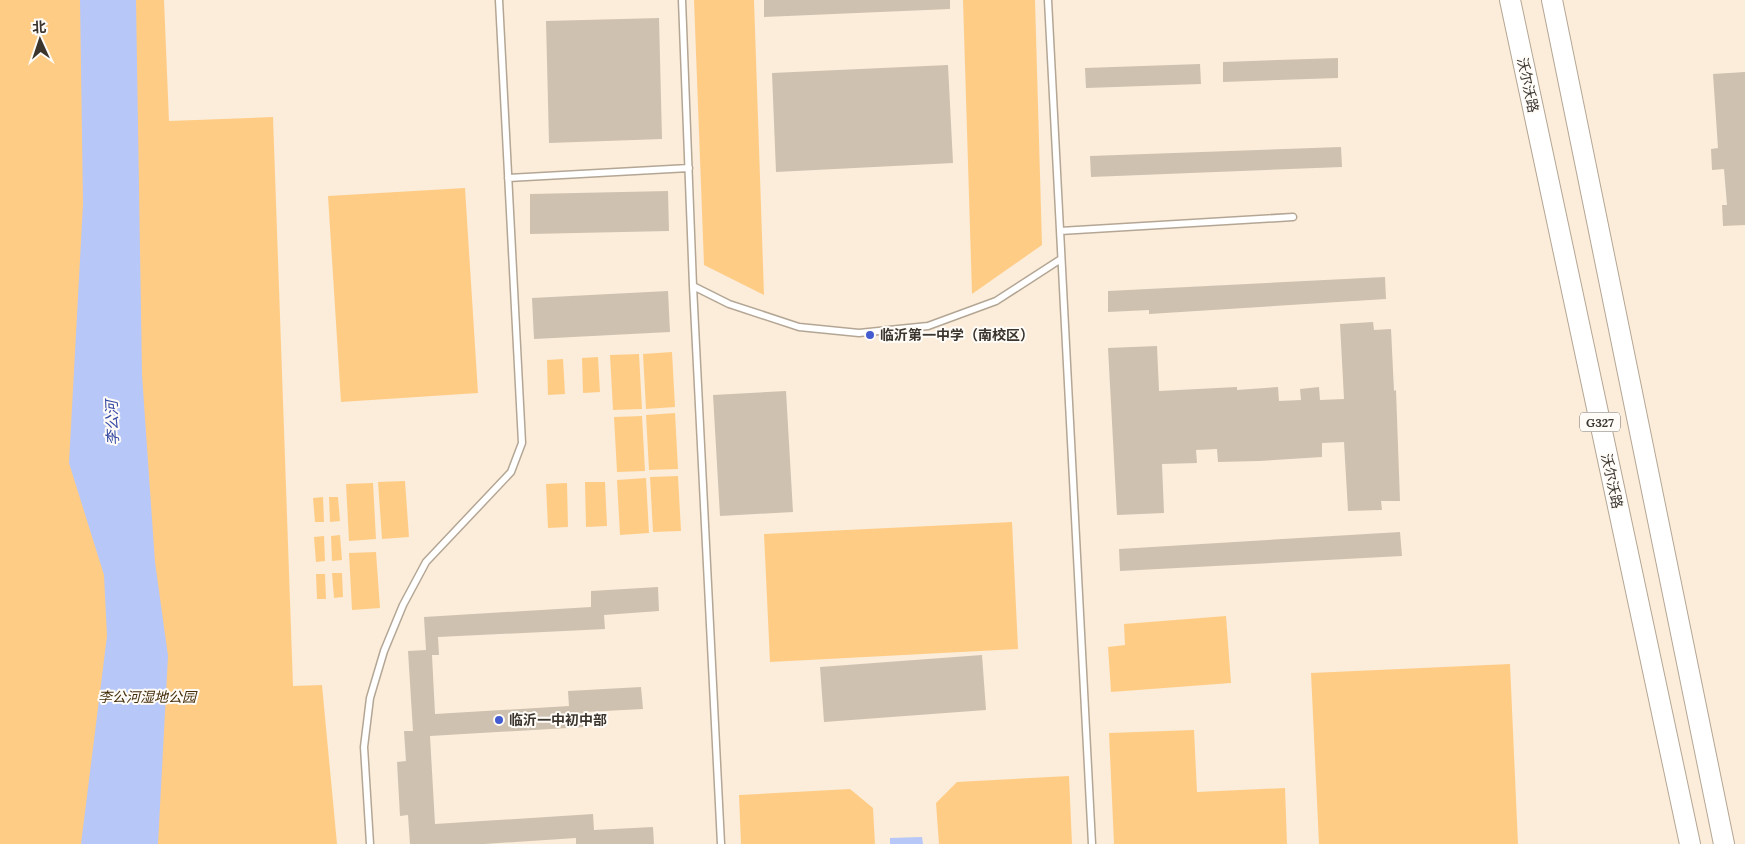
<svg xmlns="http://www.w3.org/2000/svg" width="1745" height="844" font-family="Lora,'Noto Sans SC',serif">
<rect width="100%" height="100%" fill="#fbedda"/>
<path fill="#ffcc86" d="M0,0H164L169,121L273,117L293,686L322,685L337,844H0Z
M694,0H754L764,295L704,265Z
M963,0H1035L1042,245L972,294Z
M465,188L478,393L341,402L328,196Z
M672,352L675,407L646,409L643,354Z
M639,354L642,409L613,410L610,355Z
M598,357L600,392L583,393L582,358Z
M563,359L565,394L548,395L547,360Z
M675,413L678,469L649,470L646,415Z
M642,416L645,471L617,472L614,417Z
M678,476L681,531L653,532L650,477Z
M646,478L649,533L620,535L617,480Z
M405,481L409,537L382,539L378,482Z
M585,482H605L607,526L586,527Z
M373,483L376,539L349,541L346,484Z
M567,483L568,527L548,528L546,484Z
M323,497L324,522H315L313,498Z
M329,497H338L340,521L330,522Z
M1012,522L1018,649L770,662L764,534Z
M340,535L342,560L332,561L331,536Z
M324,536L325,561L316,562L314,537Z
M376,552L380,608L352,610L349,553Z
M332,573H342L343,597L334,598Z
M316,574H325L326,599H317Z
M1226,616L1231,683L1111,692L1108,647L1125,645L1124,624Z
M1510,664L1518,844H1319L1311,673Z
M1194,730L1197,792L1285,788L1287,844H1114L1109,733Z
M1069,776L1072,844H939L936,803L957,782Z
M850,789L873,808L875,844H741L739,795Z"/>
<path fill="#b7c7f7" d="M80,0H136L142,375L155,562L168,656L158,844H81L107,636L104,575L69,463L83,204Z
M922,837L923,844H890V838Z"/>
<path fill="#cfc1af" d="M764,0H950V9L764,17Z
M659,18L662,139L549,143L546,21Z
M1338,58V78L1223,82V62Z
M1200,64L1201,84L1086,88L1085,68Z
M948,65L953,163L776,172L772,73Z
M1745,72V225L1723,226L1722,205H1727L1724,169L1712,170L1711,149L1718,148L1713,74Z
M1341,147L1342,167L1091,177L1090,156Z
M668,191L669,231L530,234V194Z
M1385,277L1386,299L1149,314V310L1108,312V291Z
M668,291L670,332L534,339L532,298Z
M1373,322L1374,330L1391,329L1394,391L1396,390L1400,501H1381L1382,510L1348,511L1344,442L1322,443V457L1259,461L1218,462L1217,449L1196,450L1197,463L1162,464L1164,513L1117,515L1108,348L1157,346L1159,391L1237,387V390L1278,387L1279,401L1301,400L1300,389L1319,387L1320,400L1344,399L1340,324Z
M786,391L793,512L720,516L713,395Z
M1400,532L1402,556L1120,571L1119,549Z
M658,587L659,611L604,615L605,629L438,637L439,655H432L435,714L569,706L568,691L641,687L643,709L585,712V727L430,736L435,824L593,814L594,830L653,827L654,844H576V838L484,844H410L408,815L400,816L397,762L406,761L404,731H413L408,651L426,650L424,617L591,607V591Z
M982,655L986,710L824,722L820,667Z"/>
<g fill="none" stroke-linecap="round" stroke-linejoin="round">
<g stroke="#b4a694" stroke-width="9">
<path id="service" d="M682,0L693,286L721,844
M1048,0L1092,844
M508,178L689,168
M1060,231L1293,217
M693,286L729,304L799,327L859,333L928,326L996,301L1061,259
M370,844L364,747L370,698L384,651L403,605L426,562L511,472L522,443L499,0"/>
</g>
<g stroke="#b4a694" stroke-width="22">
<path id="trunk" d="M1510,0L1690,844
M1552,0L1724,844"/>
</g>
<use href="#service" stroke="#fff" stroke-width="6"/>
<use href="#trunk" stroke="#fff" stroke-width="20"/>
</g>
<g fill="#435ccf" stroke="#fffcf8" stroke-width="2">
<circle cx="870" cy="335" r="5"/>
<circle cx="499" cy="720" r="5"/>
</g>
<g text-anchor="middle" dominant-baseline="central" stroke-width="4" stroke-linejoin="round" paint-order="stroke">
<rect fill="#fffcf8" stroke="#76716b" stroke-width="1" x="1580" y="412.5" width="40" height="19" rx="4"/>
<g font-size="12" font-weight="bold" fill="#3b352e">
<text x="1600" y="422">G327</text>
</g>
<g font-size="14" fill="#3b352e" stroke="#fffcf8">
<text transform="translate(1528 85) rotate(78)">沃尔沃路</text>
<text transform="translate(1612 481) rotate(78)">沃尔沃路</text>
</g>
<g font-size="14" font-weight="bold" fill="#3b352e" stroke="#fffcf8" text-anchor="start">
<text x="880" y="335">临沂第一中学（南校区）</text>
<text x="509" y="720">临沂一中初中部</text>
</g>
<g font-size="14" font-style="italic" fill="#452e0c" stroke="#fffcf8">
<text x="147" y="697">李公河湿地公园</text>
</g>
<g font-size="15" font-style="italic" fill="#374ba4" stroke="#fffcf8">
<text transform="translate(112 423) rotate(-92)">李公河</text>
</g>
</g>
<g transform="translate(40 40) rotate(357)" stroke="#fffcf8" stroke-width="4" paint-order="stroke">
<path d="M0-4L9 19L0 12L-9 19Z" fill="#3b352e"/>
<text y="-8" font-size="14" font-weight="bold" text-anchor="middle" fill="#3b352e">北</text>
</g>
</svg>
